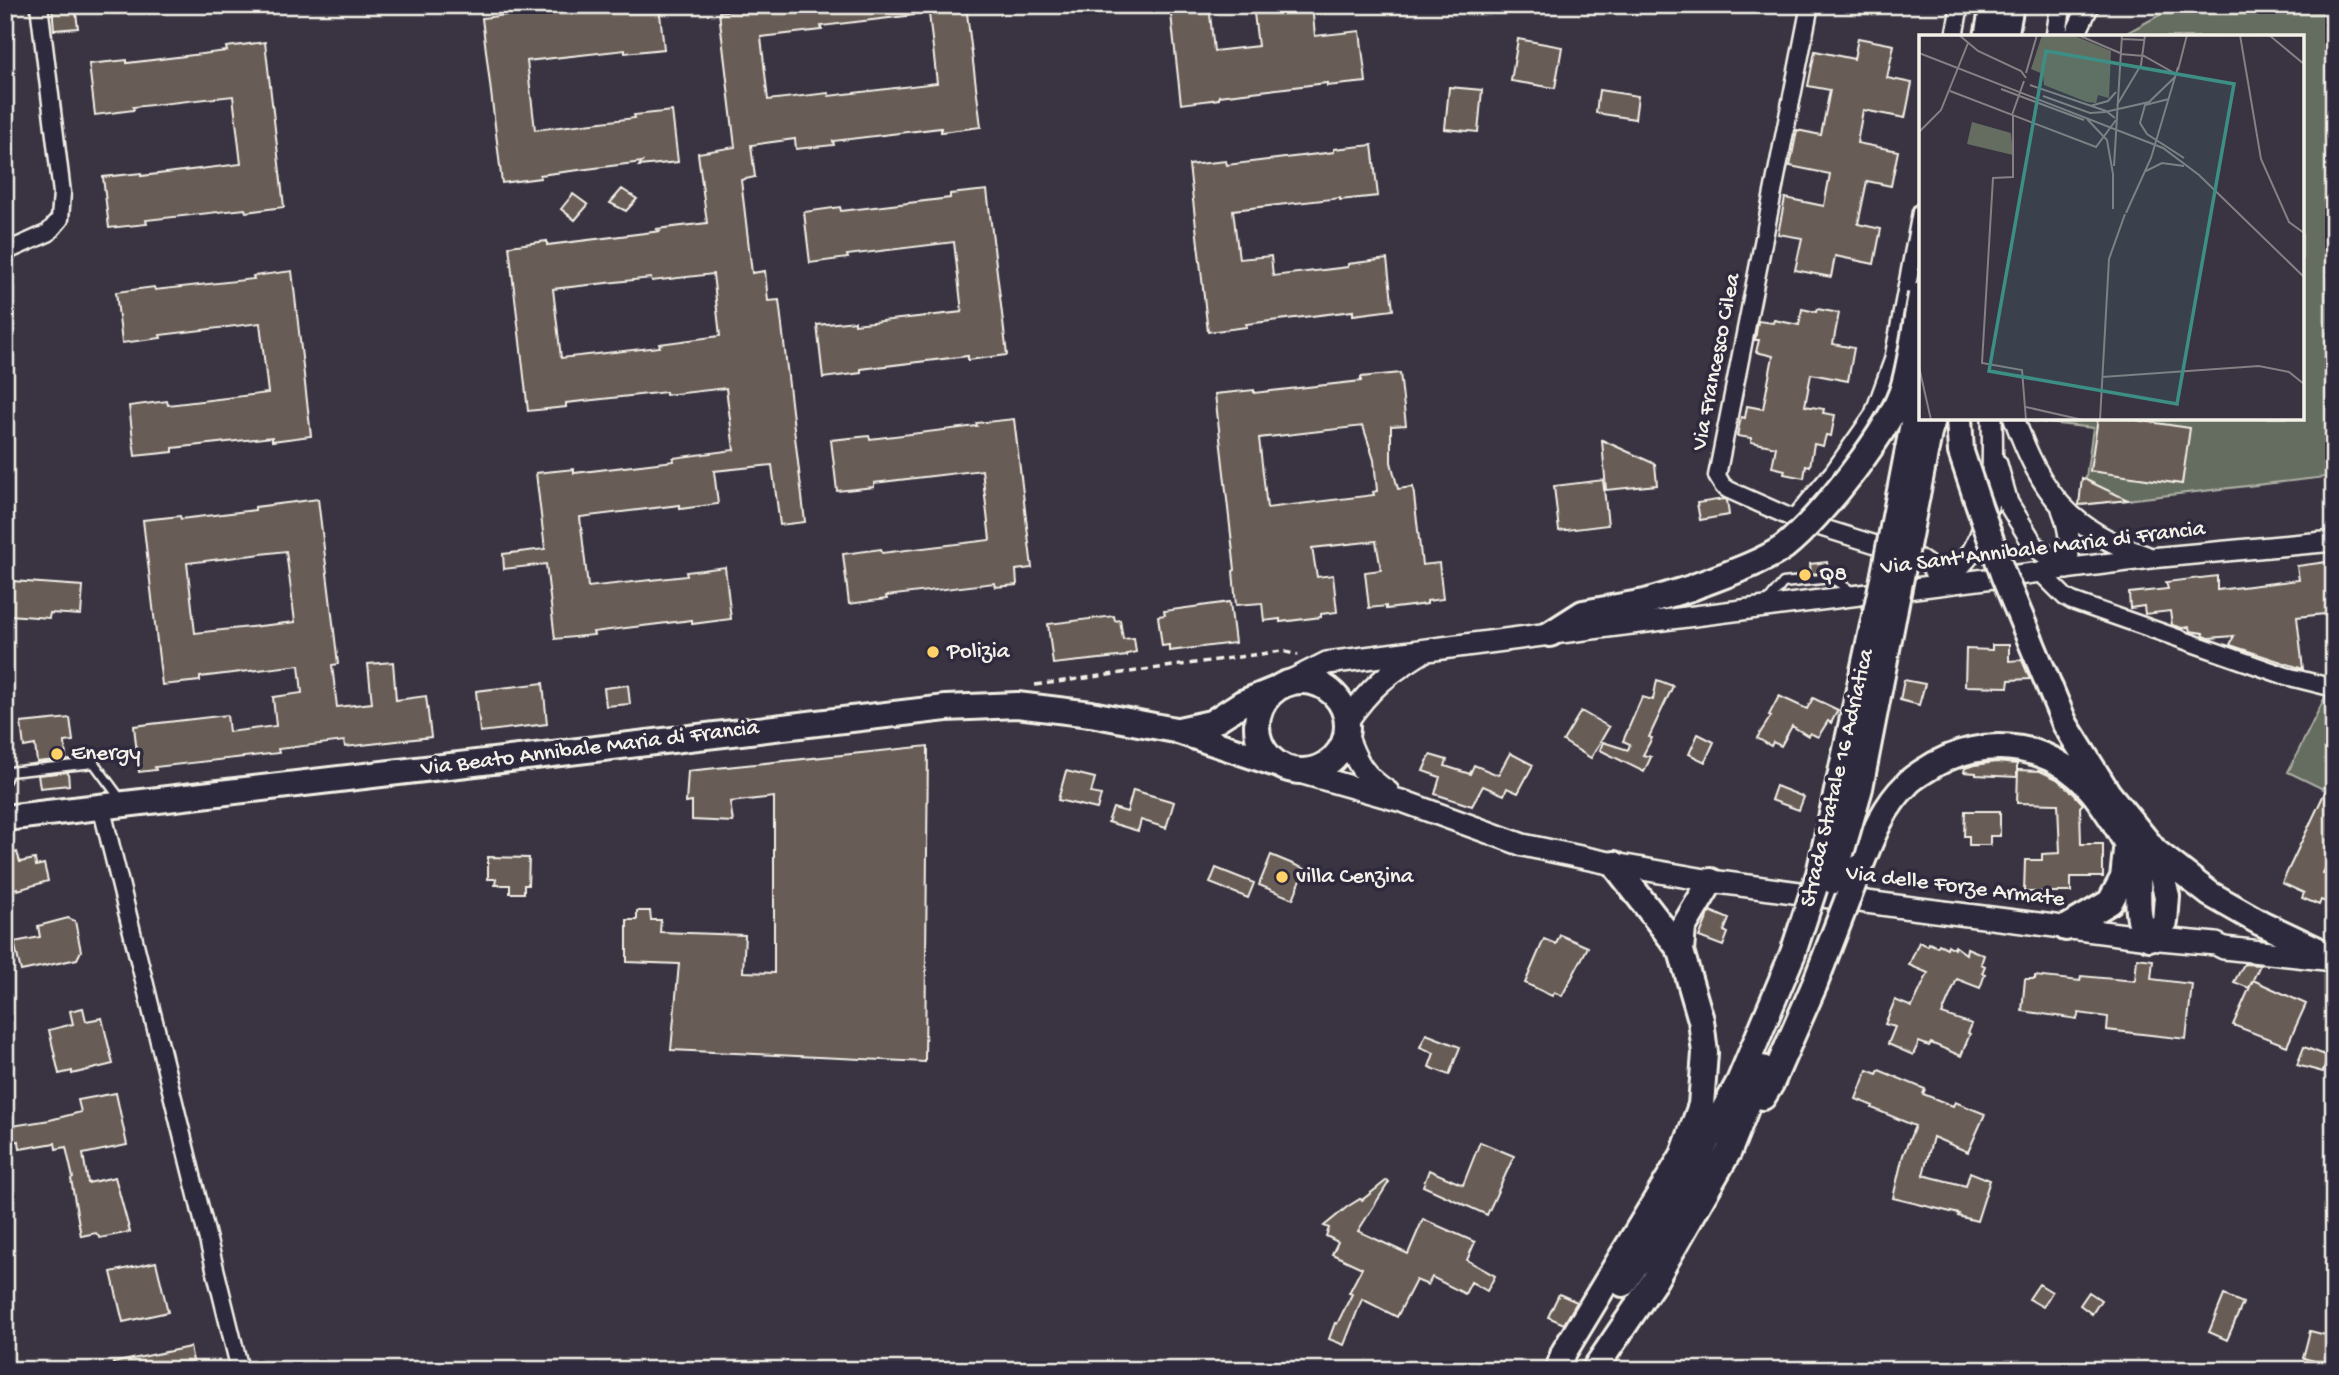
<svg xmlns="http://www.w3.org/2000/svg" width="2339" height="1375" font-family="'Gochi Hand',sans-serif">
<rect width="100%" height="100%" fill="#3a3442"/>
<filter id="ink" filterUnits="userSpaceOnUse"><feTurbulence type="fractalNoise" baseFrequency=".0143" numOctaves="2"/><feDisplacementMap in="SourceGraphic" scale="14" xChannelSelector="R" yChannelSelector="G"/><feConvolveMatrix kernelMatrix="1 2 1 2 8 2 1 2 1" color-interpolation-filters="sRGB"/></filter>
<g filter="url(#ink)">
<path fill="#656d60" stroke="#acafa4" stroke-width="2" d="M2169,5H2334V476L2082,505L2093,428L2031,421V418H2302V37H2097L2098,33L2123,35L2167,11Z
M2325,697L2334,701V767L2323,789L2288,772Z"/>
<path fill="#685b57" stroke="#f4f1e8" stroke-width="2" fill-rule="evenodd" d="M52,5H75L78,28L54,30Z
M617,5H659L664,49L625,53V50L527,61L535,130L635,118L634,115L672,111L678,162L639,166L642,162L540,175V178L502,183L482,18L521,13V17Z
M772,5H913L914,15L821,26L822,30L761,37L768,100L828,93L829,96L937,83L928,5H966L981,127L941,132V128L833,141L834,145L796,149L795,139L751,145L755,177L741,180L752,273L765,271L768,301L779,300L805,522L780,525L772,465L714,471L718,504L680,509V505L580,517L588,587L687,576L686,572L725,567L731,619L692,624V620L593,632L594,635L555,639L546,564L504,569L503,554L545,549L536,473L574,469V473L674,461L673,458L734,450L726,388L666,395V392L566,403V407L528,411L509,246L547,241V245L661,231L656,229L707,223L698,153L735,147L719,12ZM713,274L720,336L659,344L660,347L561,358L553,289L651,278L652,281Z
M1170,5H1209L1214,51L1258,46L1253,5H1312L1315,36L1360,31L1366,82L1327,86V83L1219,96V99L1181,104Z
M1858,38L1894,45L1887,78L1912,83L1905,118L1863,110L1857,143L1898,151L1891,186L1867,181L1858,224L1881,229L1874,264L1835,256L1831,277L1795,270L1802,238L1778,234L1785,198L1824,206L1830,174L1790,166L1797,130L1821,135L1830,90L1808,86L1815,51L1854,59Z
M1518,39L1562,47L1555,88L1511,81Z
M265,42L284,207L246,212L245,209L146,220L147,224L109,228L103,177L141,173V176L241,164L233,96L133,107L134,110L95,115L89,64L127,60V63L227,51L226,47Z
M1449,87L1482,90L1478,132L1445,129Z
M1599,90L1638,96L1635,119L1596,113Z
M1372,145L1378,196L1340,200V198L1233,210L1239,259L1271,256L1273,276L1348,267V264L1387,259L1393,310L1353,315V311L1246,324L1247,327L1208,332L1189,165L1226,161L1227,165L1334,152V149Z
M622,189L637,199L626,211L610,203Z
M987,190L1007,355L968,360V356L861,369V373L823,378L817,325L855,321V324L962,312L954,242L847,255L848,258L810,263L804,212L840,207L841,211L950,198V194Z
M573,194L588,205L575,220L561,209Z
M292,271L311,436L272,441V437L173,448V452L135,456L129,406L167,401L168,405L268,393L260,323L160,335L161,338L122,343L116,292L154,287L155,290L254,279L253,276Z
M1802,309L1816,312L1817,309L1839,313L1833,344L1854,348L1848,381L1811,374L1805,406L1824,409L1823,413L1835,415L1831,436L1826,435L1823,446L1814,444L1810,466L1806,465L1804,478L1784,474L1785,470L1772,467L1776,447L1751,442V438L1737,436L1741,417L1745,418L1747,406L1763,409L1773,356L1756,352L1759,340H1755L1758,321L1773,323L1774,320L1799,325Z
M1400,373L1406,425L1391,426V462L1398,489L1413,487L1422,565L1439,563L1443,599L1427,601V604L1386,609V606L1369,608L1365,572L1381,570L1376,541L1312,548L1317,577L1333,575L1337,612L1321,614V617L1280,622V619L1264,621L1262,603L1236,605L1233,571L1235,570L1215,394L1254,390V393L1361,381V377ZM1363,426L1374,460L1377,491L1373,492L1374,495L1267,508L1259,438Z
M2098,418H2122L2190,428L2182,484L2090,471Z
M1014,419L1032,568L1016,570L1017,585L995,587L994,583L886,596L887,599L849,604L843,554L881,549L882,553L990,540L982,470L874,483V487L837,491L831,440L869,436L870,439L977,426L976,423Z
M1602,440L1655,464L1657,485L1606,490Z
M2082,478L2128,500L2079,505Z
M1603,480L1608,525L1559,531L1554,486Z
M318,499L338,664L332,665L337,707L372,703L368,664L393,662L396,700L426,696L431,737L345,747L344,741L278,749L279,753L155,767L156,770L139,772L134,726L227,715L229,732L276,726L273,697L302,693L299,665L200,677V681L162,685L143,520L180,516L181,519L255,510V507ZM286,551L295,622L195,633L187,563Z
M1724,499L1727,500L1729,515L1700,520L1697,503Z
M2334,561V613L2297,617L2303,669L2230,645L2234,636L2209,638L2204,636L2203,633L2190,631L2189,627L2182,628L2172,625L2170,611L2145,614L2144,606L2130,608L2129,593L2168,589L2166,582L2217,576V590L2299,580L2297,566Z
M1827,562L1828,572L1811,574L1810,564Z
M12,581L83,586L81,615L50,613L49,618L9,615Z
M1230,602L1235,643L1169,651V645L1162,646L1158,616L1165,615L1164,611Z
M1114,616L1115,621L1120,620L1123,639L1134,638L1136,652L1127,654V656L1053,664L1048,624Z
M1992,645H2009V661L2022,660L2030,679L2009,680L2008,687L1965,686L1966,649L1992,650Z
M1657,680L1673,686L1649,737L1652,738L1643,755L1651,757L1644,772L1600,750L1603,742L1628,750L1630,744L1623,741L1642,697L1653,700Z
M1904,680L1925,684L1919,705L1900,700Z
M543,683L547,724L480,732L476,691Z
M628,685L630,704L606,706L604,688Z
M1779,696L1807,709L1813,698L1838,710L1831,723L1828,721L1818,737L1810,733L1808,736L1792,726L1781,746L1773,742L1771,746L1757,738L1771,716L1769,715Z
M1581,711L1609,727L1591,758L1563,741Z
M70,718L73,741L65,742L66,759L37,762L35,745L24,747L21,723Z
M1698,734L1714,742L1705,762L1689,754Z
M928,746L925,1062L671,1050L679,964L627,962V920H637V911H650L651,920H661L660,932L745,935L743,972L774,973V797L730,802L733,822L692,820V802L686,803L688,771Z
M1510,753L1533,765L1518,793L1507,788L1504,795L1483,786L1472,806L1435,794L1440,777L1423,771L1430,755L1447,760L1445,766L1470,774L1474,765L1498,775Z
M1996,762L2017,764V777L1976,775V773L1964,772L1965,768L1975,765Z
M2018,770L2040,771L2057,779L2074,794L2083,804L2080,807L2081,844H2103V877H2071V892H2024L2025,860H2042V854L2060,853L2058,804L2017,803Z
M1066,771L1095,778L1091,793L1101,795L1097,809L1058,800Z
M68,772L69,785L40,788L38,775Z
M2334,773V849L2323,873L2334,878V905L2321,900L2319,905L2302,898L2304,893L2282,883Z
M1776,786L1804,797L1799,810L1771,800Z
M1133,790L1174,802L1166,828L1141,820L1138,831L1108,822L1113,808L1127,812Z
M1965,811H2000V836H1990V845H1969V836H1964Z
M17,852L20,862L35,859L36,866L44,864L48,881L18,890V888L5,891V856Z
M1271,855L1305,869L1293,899L1259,885Z
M488,857L529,858L528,885H524V893H510V885H495L496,879H488Z
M1216,868L1254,883L1248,898L1210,883Z
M1710,911L1729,919L1724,931L1728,933L1723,946L1699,937Z
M68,918L75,921L81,951L77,959L21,971L14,942L40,937L38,926Z
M1560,935L1588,947L1562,996L1554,992L1552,996L1525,983L1544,939L1556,944Z
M1919,942L1928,946L1929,943L1937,947L1939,944L1947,948L1948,945L1954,949L1955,946L1966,954L1967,948L1984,955L1981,964L1985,966L1982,973L1985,974L1980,988L1957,979L1942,1014L1972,1024L1968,1033L1970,1034L1961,1056L1931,1043L1929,1046L1919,1042L1913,1055L1888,1044L1895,1027L1885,1024L1895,1000L1912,1007L1928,973L1909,965Z
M2137,958L2153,960L2151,979L2192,984L2186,1039L2107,1030L2108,1017L2079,1013L2077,1019L2022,1011L2025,979H2035V976L2080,981L2081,976L2135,981Z
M2244,964L2260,965L2249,988L2234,982Z
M2253,980L2306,1004L2287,1046L2233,1025Z
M83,1008L86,1021L102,1018L113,1064L72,1074V1071L59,1074L49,1030L73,1024L70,1011Z
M1426,1034L1460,1047L1449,1075L1429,1067L1434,1053L1420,1047Z
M2304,1047L2328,1056L2323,1072L2297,1065Z
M1867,1070L1877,1074L1879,1070L1925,1089L1923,1094L1953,1106L1955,1102L1985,1114L1968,1152L1933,1137L1923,1175L1966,1186L1970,1172L1990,1180L1977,1221L1958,1216L1959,1214L1893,1198L1903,1155L1915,1126L1872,1108L1873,1106L1856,1099Z
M116,1093L127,1145L83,1154L88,1183L115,1177L130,1232L100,1238L96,1233L81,1236L71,1179L73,1178L66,1147L56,1149L55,1143L20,1149L19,1141L5,1143V1127L50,1120L81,1112L78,1100Z
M1480,1142L1514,1156L1487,1215L1423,1186L1429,1170L1463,1185Z
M1387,1180L1389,1182L1358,1231L1408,1254L1423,1219L1475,1242L1467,1260L1495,1276L1487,1291L1471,1282L1465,1294L1432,1277L1428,1285L1416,1280L1397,1317L1362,1299L1344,1345L1329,1339L1335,1323L1337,1324L1352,1294L1349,1293L1362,1268L1332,1254L1338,1242L1326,1236L1329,1228L1324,1226L1347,1207L1360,1199L1362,1200Z
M156,1262L168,1312L123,1322L111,1272Z
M2039,1284L2052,1292L2043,1307L2029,1299Z
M2089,1292L2101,1300L2092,1314L2080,1305Z
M1559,1294L1577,1302L1564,1324L1548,1317Z
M2224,1295L2243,1303L2227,1340L2209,1332Z
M2310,1331L2334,1337V1366L2303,1358Z
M190,1347L195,1370H114L113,1363Z"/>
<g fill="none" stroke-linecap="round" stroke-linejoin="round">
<g stroke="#f4f1e8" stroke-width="13">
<path id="service" d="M1765,605L1783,583L1831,578L1853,592
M5,780L9,772L94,763L122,801"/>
</g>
<g stroke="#f4f1e8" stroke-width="21">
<path id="minor" d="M1810,5L1717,476L1723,486L1729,490L1794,519L1919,558L1929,565L1939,585
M1954,37L1960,5
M5,252L48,233L60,219L62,193L39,5
M1794,519L1834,471L1873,415L1893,360L1921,212
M2041,573L2065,597L2072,601L2286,676L2334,688
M101,806L240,1370"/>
</g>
<g stroke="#f4f1e8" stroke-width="24">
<path id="tertiary" d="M2056,37L2061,5
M2074,37L2089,5
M2014,418C2041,493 2069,530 2146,556
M1997,464L2008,503L2035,547L2067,569
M2062,509C2070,530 2071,546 2067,569
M1939,585C1951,574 1968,561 1975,546C1995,507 1993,461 1992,418
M1553,634L2151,558L2334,541"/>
</g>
<g stroke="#f4f1e8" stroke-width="26">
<path id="secondary" d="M1287,683L1327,663L1550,634
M1347,721C1371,687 1386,675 1421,653
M1346,734C1356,762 1363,776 1388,792
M1292,770L1405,802L1523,845L1614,864L1711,881L1896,906L2149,938L2216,944L2224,948L2334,960"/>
</g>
<g stroke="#f4f1e8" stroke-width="30">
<path id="primary" d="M1257 726a45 45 0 1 1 90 0a45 45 0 1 1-90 0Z
M1179,730L1211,723L1242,703L1274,690
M5,818L946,708L1017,705L1091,714L1175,730L1279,765"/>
</g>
<g stroke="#f4f1e8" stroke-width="30">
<path id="trunk" d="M1987,37L1993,5
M2005,37L2011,5
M1550,634L1583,613L1645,602L1691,588
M2065,724L2108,793L2155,851L2210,894L2261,923L2316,949
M1860,867C1872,837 1883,807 1907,784C1911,779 1918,775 1924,771C1985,730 2060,742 2102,804C2115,822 2135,854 2138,876C2139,890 2137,905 2140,919C2141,925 2146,932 2149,938L2165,922L2167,896L2155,851
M2066,928L2110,902L2123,878L2126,850
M1681,951L1683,928L1711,881
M1763,1097L1771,1084L1814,986
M1623,1284L1654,1238L1739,1082L1793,953
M1558,1370L1564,1352L1683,1155L1701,1105L1705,1053L1701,1020L1681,951L1614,864
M1594,1370L1655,1280L1729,1151L1762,1068"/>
</g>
<path stroke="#f4f1e8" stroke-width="3.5" stroke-dasharray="7 5" stroke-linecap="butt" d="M1035,685L1282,651L1298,655"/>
<use href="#service" stroke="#2f2a3d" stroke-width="8"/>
<use href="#minor" stroke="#2f2a3d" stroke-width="16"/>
<use href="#tertiary" stroke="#2f2a3d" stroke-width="19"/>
<use href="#secondary" stroke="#2f2a3d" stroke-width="21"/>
<use href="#primary" stroke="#2f2a3d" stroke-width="24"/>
<use href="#trunk" stroke="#2f2a3d" stroke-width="24"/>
<g stroke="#f4f1e8" stroke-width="30" stroke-linecap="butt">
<path id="trunk-bridge" d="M1959,418L1961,452L1976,497L2004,577L2065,724
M1691,588C1719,577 1760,564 1784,547C1819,520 1893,427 1904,385C1912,356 1915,325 1921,295
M1833,881L1860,788L1932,418
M1793,953L1819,874L1883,579L1921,382
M1814,986L1860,867"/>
</g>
<use href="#trunk-bridge" stroke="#2f2a3d" stroke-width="24"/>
</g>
</g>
<g fill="#ffd166" stroke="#2f2a3d" stroke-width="2.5">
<circle cx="1805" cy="575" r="7"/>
<circle cx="933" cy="652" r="7"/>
<circle cx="57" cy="754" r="7"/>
<circle cx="1282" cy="877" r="7"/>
</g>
<g text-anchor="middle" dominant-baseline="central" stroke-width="7" stroke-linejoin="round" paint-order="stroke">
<g font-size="23" fill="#f4f1e8" stroke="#2f2a3d">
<text transform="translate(1717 362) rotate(-79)">Via Francesco Cilea</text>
<text transform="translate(2043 549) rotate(-7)">Via Sant'Annibale Maria di Francia</text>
<text transform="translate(590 749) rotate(-7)">Via Beato Annibale Maria di Francia</text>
<text transform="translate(1838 778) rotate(-77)">Strada Statale 16 Adriatica</text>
<text transform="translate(1955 887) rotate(7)">Via delle Forze Armate</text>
</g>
<g font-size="23" fill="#f4f1e8" stroke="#2f2a3d" text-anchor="start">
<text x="1819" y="575">Q8</text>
<text x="947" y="652">Polizia</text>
<text x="71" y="754">Energy</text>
<text x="1296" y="877">villa Cenzina</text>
</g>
</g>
<g transform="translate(1919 35)">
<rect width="385" height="385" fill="#3a3442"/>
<path d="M123,0H154L192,16L190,63L179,60L177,68L168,67L125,50L124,39L112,34ZM53,87L92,98L94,120L48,109Z" fill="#656d60"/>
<path fill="none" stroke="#848084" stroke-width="2" d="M40,0L59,16L102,36L107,43M159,0L201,18M321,0L342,124L370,187L385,198M350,0L385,29M203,4L225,5M0,18L244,113L280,140L385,242M201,19L225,21L257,39M259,35L268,0M107,38L118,0M111,50L187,76L196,83M82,54L165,85M31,56L177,112L197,85M124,61L171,78L186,77L230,67L256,42M250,64L226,70L221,88L228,99L265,123M198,70L222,30L226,0M171,71L189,66L197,57M93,80L105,46M94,81V142L74,143L63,328L103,335L107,385M168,84L188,105L194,139M0,97L22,75L49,8M195,131L203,0M227,136L243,128L265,131M194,174V139M207,178L232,123L259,32M0,332L12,385M183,342L340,331L370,337L385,349M107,372L164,385M181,385L190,224L206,179"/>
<path fill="#3d8f86" fill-opacity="0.15" stroke="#3d8f86" stroke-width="3.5" d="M127,16L315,49L258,369L70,336Z"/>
<rect width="385" height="385" fill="none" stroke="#f4f1e8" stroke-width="3.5"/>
</g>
<rect width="2339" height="1375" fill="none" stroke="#2f2a3d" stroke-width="28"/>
<rect x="14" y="14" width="2311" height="1347" fill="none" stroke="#f4f1e8" stroke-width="2.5" filter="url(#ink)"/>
</svg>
